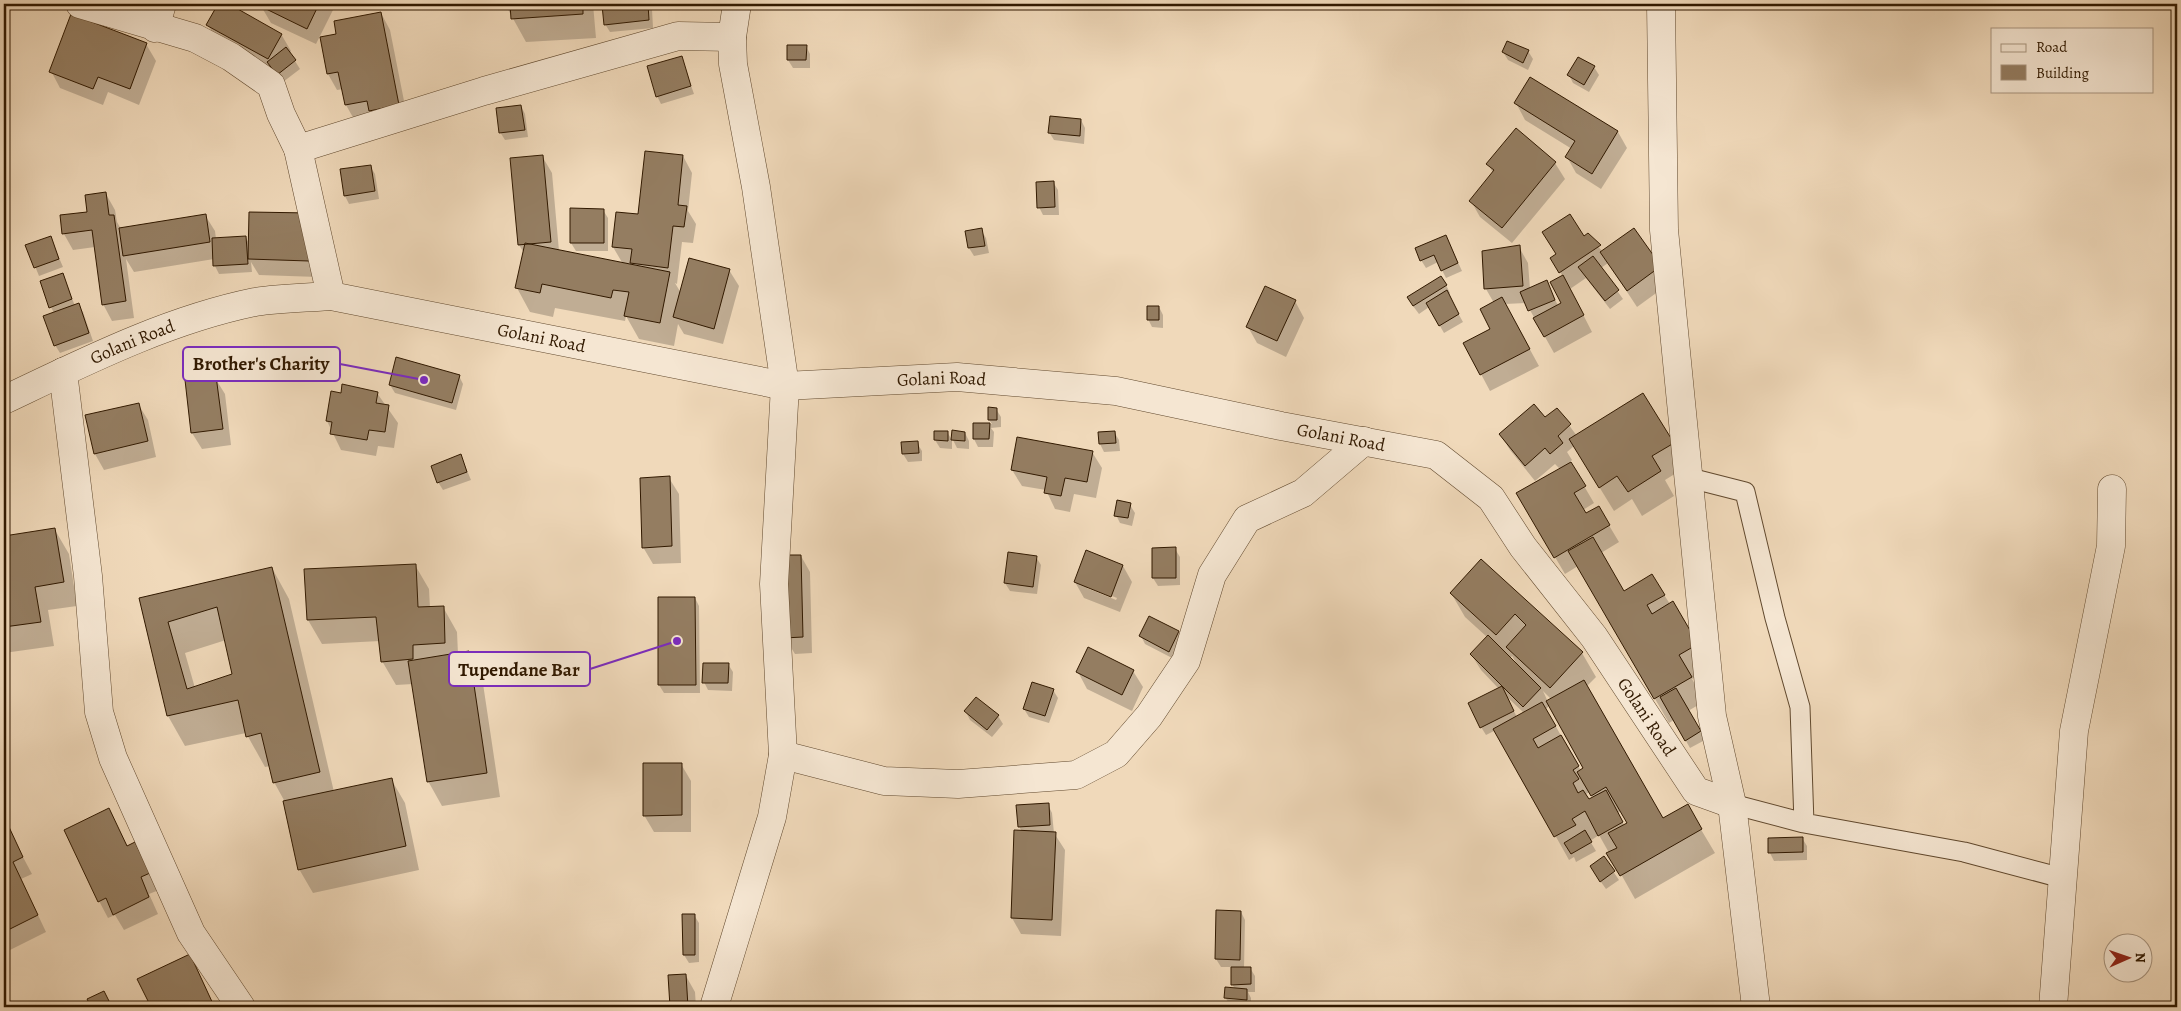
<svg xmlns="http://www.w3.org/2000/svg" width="2181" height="1011" font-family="Alegreya,serif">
<rect width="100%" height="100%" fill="#f0d9ba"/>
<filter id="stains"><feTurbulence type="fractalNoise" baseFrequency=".004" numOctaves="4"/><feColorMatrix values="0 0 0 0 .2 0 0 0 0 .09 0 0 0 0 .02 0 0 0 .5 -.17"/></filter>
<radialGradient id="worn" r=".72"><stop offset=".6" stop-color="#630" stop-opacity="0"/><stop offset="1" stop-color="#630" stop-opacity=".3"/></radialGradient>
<path fill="#0003" fill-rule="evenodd" d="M219,4H227L281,34L291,51L290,53L300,69L283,82L217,41L208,25Z
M263,4H336L316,44L271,23L261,6Z
M505,4H593L596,38L526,42Z
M621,4H649L652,9L653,28L610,32L605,24L603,6Z
M381,13L390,30L408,121H355L346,105L343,89L337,90L328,74L321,38L338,35Z
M146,44L156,61L139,105L108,92L103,105L60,88L51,71Z
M806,46L810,54V68H793L788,60Z
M1528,51L1533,59L1528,70L1508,60L1503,52Z
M681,57L694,94L661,104L657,96Z
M1594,67L1599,75L1589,92L1573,83L1569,75Z
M1531,78L1618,132L1627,148L1601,189L1576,173L1567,157L1572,149L1525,120L1516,103Z
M4,103L9,111L4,121Z
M521,106L525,114L528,137L505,140L500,132Z
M1081,120L1085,128L1084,144L1054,140L1049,132Z
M542,156L552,173L559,251L623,264L613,247L683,156L692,173L688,211L696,224L693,243L682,242L677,284L675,283L681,293L729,270L739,286L723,344L684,334L678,324L674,346L639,339L626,316L625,321L555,308L553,317L530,312L517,288L524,253L519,245Z
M1555,163L1565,179L1512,243L1480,217L1471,201L1493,173L1488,164Z
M370,166L375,174L379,199L349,204L345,196Z
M1053,182L1058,190L1059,215H1043L1039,207Z
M106,194L115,210L117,222L121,229L205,215L215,231L216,239L246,238L250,245L319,231L318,277L259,275L251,262L252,272L219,274L215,266L214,259L134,272L126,259L134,318L112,321L103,304L95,247L73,250L64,234L88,213Z
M603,210L608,218V251H576L571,243Z
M4,212L9,232L4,233Z
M981,230L986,238L989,253L974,256L969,248L967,232Z
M1634,230L1670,283L1637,307L1608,263L1601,268L1623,299L1610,309L1586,278L1570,289L1592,332L1554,353L1526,303L1505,304L1539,366L1490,391L1465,344L1492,330L1494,303L1486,289L1519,247L1528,263L1530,289L1551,290L1558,306L1562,304L1563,277L1552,258L1588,235L1603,252Z
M1446,236L1462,271L1446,278L1438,262L1426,268L1421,260Z
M50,237L63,267L39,276L27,246Z
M63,275L75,306L78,305L83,312L93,341L60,353L55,345L54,313L51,307Z
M1446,285L1450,293L1448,295L1463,322L1444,333L1429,307L1419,314L1413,306Z
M1295,301L1304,318L1286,357L1257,343L1248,327Z
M1159,307L1163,315V328L1152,327L1148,319Z
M459,376L463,384L456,410L395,393L390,385Z
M215,378L225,394L231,445L202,449L192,433Z
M377,393L398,423L394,448L378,446L376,456L341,450L327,421L342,394Z
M1643,395L1686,467L1665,480L1674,496L1642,516L1632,499L1614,511L1574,446L1567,452L1572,460L1570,462L1594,503L1583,510L1586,515L1598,507L1619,542L1601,553L1624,592L1652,576L1711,668L1692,679L1705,701L1688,711L1705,740L1690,748L1674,720L1669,723L1578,566L1565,574L1518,494L1560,469L1555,464L1535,481L1510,450L1500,434L1544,419L1557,409L1577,436Z
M138,404L148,420L156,457L104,470L95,454Z
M996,409L1001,417V427L991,428L994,432L993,447H978L974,439V424H992L989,420Z
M947,432L952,440V449L940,448L935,440Z
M1114,432L1119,440L1120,451L1104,452L1100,444Z
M965,433L969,441V449L957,448L953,440Z
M917,443L922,451V461L908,462L903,454Z
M1092,452L1102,468L1096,498L1074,494L1070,512L1055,509L1046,490L1022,486L1012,470Z
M461,456L471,480L443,490L438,482Z
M669,478L679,494L681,563L653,564L643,547Z
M1130,505L1135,513L1132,526L1120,523L1116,515Z
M55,530L69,554L77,606L48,610L54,646L4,653V537Z
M1175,549L1180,557V585L1158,586L1153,578Z
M801,556L810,572L812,653L795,654L785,638Z
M1036,557L1041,565L1037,594L1010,591L1005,583Z
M1481,561L1582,653L1596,677L1586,687L1662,820L1687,806L1715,853L1635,899L1599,835L1590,841L1596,851L1576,862L1574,857L1569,860L1496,730L1486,735L1481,727L1499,689L1481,670L1471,654L1487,637L1465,617L1451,593ZM1512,656L1517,664L1510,659ZM1543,691L1552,700L1548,702ZM1506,696L1524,713L1517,717ZM1550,705L1585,768L1581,771L1546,709ZM1590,792L1593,798L1589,800L1586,794ZM1621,811L1628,823L1624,825L1618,813Z
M415,565L429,589L430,608L443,607L457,632L458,654L468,653L482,677L500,797L442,806L428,781L413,684L396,685L382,661L380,641L322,644L308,620Z
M1123,566L1132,582L1120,612L1084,598L1075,582ZM1087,586L1117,598L1116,600L1087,588Z
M272,568L289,599L334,792L391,779L405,803L419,870L313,893L299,869L285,802L274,782L270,766L265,767L246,733L185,746L168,716L141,599ZM226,640L234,675L195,688L185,653Z
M659,598H695L699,606L700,693H664L659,685Z
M1178,632L1183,640L1174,659L1145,644L1141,636Z
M728,664L733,672L732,691L708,690L704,682Z
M1133,671L1143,687L1132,711L1087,689L1078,672Z
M1053,690L1058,698L1049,723L1029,717L1024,709Z
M966,712L998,716L1003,724L992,737L970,720Z
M681,764L691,781V832H654L644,815Z
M1048,805L1052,813L1054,833L1065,850L1061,936L1021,934L1012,918L1022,832L1019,826Z
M108,810L128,847L135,844L159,890L149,894L158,914L124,930L115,915L108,918L99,901Z
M8,829L32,874L21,879L46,932L6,952L4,831Z
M1802,838L1807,846V860L1774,861L1770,853L1769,840Z
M1604,858L1619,880L1606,889L1596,875Z
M1241,912L1245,920L1244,968H1250L1255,976V992H1248L1251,998V1007L1230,1005L1225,997L1235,989L1232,984V967H1221L1216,959Z
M694,915L699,923V962L689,963L684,955Z
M189,955L215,1007H152L139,979Z
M670,976H686L695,992L696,1007H671Z"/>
<path fill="#947d61" stroke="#311900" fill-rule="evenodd" d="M218,4H229L282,34L268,59L206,25Z
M261,4H319L307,29L260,6Z
M510,4H583V14L511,19Z
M648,4L649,20L604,25L602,5Z
M381,12L399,105L369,111L367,101L345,105L338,72L327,74L320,37L336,34L334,21Z
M71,14L147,43L130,89L98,77L93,89L49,72Z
M1507,41L1529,50L1523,63L1502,52Z
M787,45H807L806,60H787Z
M286,47L296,60L277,75L267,62Z
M682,56L691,86L656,97L647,66Z
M1578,57L1595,66L1584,85L1567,75Z
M1530,77L1618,131L1592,174L1565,157L1575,141L1514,103Z
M521,105L525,130L499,133L496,108Z
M1050,116L1081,119L1080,136L1048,133Z
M1516,128L1556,162L1502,228L1469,201L1494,170L1486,164Z
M645,151L683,155L678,205L687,206L684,227L673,226L668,268L630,263L632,249L612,247L616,212L638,214Z
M543,155L551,242L518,245L510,158Z
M371,165L375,191L344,196L340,169Z
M1054,181L1055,207L1037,208L1036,182Z
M106,192L109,215H114L126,301L102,305L92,230L62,234L60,215L87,212L85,195Z
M570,208L604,209V243H570Z
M249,212L310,213L309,261L248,259Z
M206,214L210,242L123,256L119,228Z
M1570,214L1584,236L1588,233L1601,245L1559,273L1550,258L1556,254L1542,232Z
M982,228L985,246L968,248L965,231Z
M1634,228L1661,266L1627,291L1600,252Z
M1446,235L1458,263L1441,271L1434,255L1420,261L1415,248Z
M51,236L59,259L34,268L25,245Z
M246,236L248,264L213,266L212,238Z
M525,243L670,272L660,323L624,316L629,292L613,290L611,298L542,284L540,293L515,288Z
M1520,245L1523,286L1484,289L1482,251Z
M1593,256L1619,290L1605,301L1578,267Z
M689,258L730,269L714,329L673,317Z
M63,273L72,299L49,308L40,281Z
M1563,275L1584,315L1544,337L1533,318L1561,303L1550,282Z
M1441,276L1447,285L1413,306L1407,297Z
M1547,280L1555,300L1528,311L1520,292Z
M1265,286L1296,300L1277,341L1246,327Z
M1447,290L1459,314L1439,326L1426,303Z
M1502,297L1530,349L1480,375L1463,343L1490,329L1480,309Z
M79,303L89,333L54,346L43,316Z
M1147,306H1159V320H1147Z
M396,357L460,375L452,403L389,385Z
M216,376L223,429L191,433L185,380Z
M342,384L378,392L376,403L389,405L385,432L369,430L367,440L330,434L332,422L326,421L331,391L341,393Z
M1643,393L1674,443L1652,456L1661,471L1628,492L1617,476L1599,488L1569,439Z
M139,403L148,441L94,454L85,415Z
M1534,404L1545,417L1557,408L1571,424L1558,436L1563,443L1550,454L1545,448L1525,466L1499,434Z
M988,407L997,408V420H988Z
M973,423H990L989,439H973Z
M952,430L965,432V441L951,440Z
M934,431H948V441L934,440Z
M1115,431L1116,443L1099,444L1098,432Z
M1017,437L1093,451L1087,482L1065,478L1061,496L1044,493L1047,477L1011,470Z
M918,441L919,453L902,454L901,442Z
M461,454L467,472L437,483L431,466Z
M1571,462L1586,486L1574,493L1586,513L1599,506L1610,525L1554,558L1516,493Z
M670,476L672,546L642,548L640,478Z
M1117,500L1131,503L1128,518L1114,516Z
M55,528L64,582L35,587L41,622L4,627V536Z
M1593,537L1624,591L1652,574L1665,595L1647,605L1652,614L1673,601L1698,644L1679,655L1692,677L1654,699L1568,551Z
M1176,547V578H1152V548Z
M1086,550L1123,565L1111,597L1074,582Z
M1008,552L1037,556L1033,587L1004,583Z
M782,555H801L803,637L784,638Z
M1481,559L1583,652L1550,688L1506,647L1526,625L1515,614L1496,635L1450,593Z
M416,564L418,607L444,606L445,643L413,645V659L381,662L376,617L307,620L304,569Z
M272,567L320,772L273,783L261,733L246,737L238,700L167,716L139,598ZM217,607L232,674L187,689L168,622Z
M658,597H695L696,685H658Z
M1149,616L1179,631L1169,652L1139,636Z
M1488,635L1541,688L1523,707L1470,654Z
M1088,647L1134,670L1122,695L1076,672Z
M469,651L487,773L427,782L408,661Z
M703,663H729L728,683H702Z
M1584,680L1663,818L1688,804L1702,829L1620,876L1606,853L1617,848L1608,833L1627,823L1606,787L1591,796L1577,772L1583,768L1546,701Z
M1032,682L1054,689L1045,716L1023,709Z
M1502,686L1514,711L1480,728L1468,703Z
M1676,688L1701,731L1685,741L1660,697Z
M976,697L999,715L987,730L964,711Z
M1542,702L1556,726L1533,739L1538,748L1561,735L1579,766L1573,770L1579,779L1573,783L1578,793L1583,790L1589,799L1606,790L1623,822L1598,836L1585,811L1572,819L1576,825L1554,837L1493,729Z
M643,763H682V815L643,816Z
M392,778L406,846L298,870L283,801Z
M1049,803L1050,825L1018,827L1016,805Z
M109,808L127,846L135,842L150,873L141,877L149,897L113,915L106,898L98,902L64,830Z
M9,827L23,857L13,862L38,915L4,932V830Z
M1014,830L1056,832L1052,920L1011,918Z
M1585,830L1592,842L1571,854L1564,843Z
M1803,837V852L1768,853V838Z
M1604,856L1615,871L1600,882L1590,866Z
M1216,910L1241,911L1240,960L1215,959Z
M682,914H695V955H683Z
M190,954L214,1006L151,1007L137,979Z
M1231,967H1251V984L1231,985Z
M686,974L688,1007H670L668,975Z
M1225,987L1247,989V1000L1224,998Z
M104,991L112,1007H91L87,999Z"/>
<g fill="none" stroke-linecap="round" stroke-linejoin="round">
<g stroke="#61492e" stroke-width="21">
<path id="service" d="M1690,478L1745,492L1775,618L1800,707L1804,823
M1732,804L1804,823L1964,852L2062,878"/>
</g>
<g stroke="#61492e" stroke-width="29">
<g id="minor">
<path d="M80,4L195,38L231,57L271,85L281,114L298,149L331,296"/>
<path d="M1661,4L1664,230L1712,716L1732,804L1756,1007"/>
<path d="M155,28L162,4"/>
<path d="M298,149L484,91L678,36L732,37"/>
<path d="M63,372L88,576L99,712L113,758L191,933L241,1007"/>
<path id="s1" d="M4,400C84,362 167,320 255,302C280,298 306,298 331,296L785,386L957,377L1116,391L1281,426L1436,455L1491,498L1523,547L1594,637L1696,791L1732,804"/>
<path d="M783,755L884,781L958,784L1076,775L1116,754L1149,716L1186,661L1212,575L1247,519L1303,493L1364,441"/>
<path d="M714,1007L772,817L783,755L774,584L785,386L756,187L733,64L732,37L737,4"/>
<path d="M2053,1007L2074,731L2111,546L2112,489"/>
</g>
</g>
<use href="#service" stroke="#f5e6d2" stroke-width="19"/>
<use href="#minor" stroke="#f5e6d2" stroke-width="28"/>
</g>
<g text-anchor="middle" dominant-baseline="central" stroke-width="4" stroke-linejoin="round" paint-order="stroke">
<g font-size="18" fill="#311900" stroke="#f5e6d2">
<text stroke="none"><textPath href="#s1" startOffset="561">Golani Road</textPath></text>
<text stroke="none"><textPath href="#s1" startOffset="141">Golani Road</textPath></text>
<text stroke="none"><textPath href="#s1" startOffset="966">Golani Road</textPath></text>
<text stroke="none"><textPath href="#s1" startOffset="1371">Golani Road</textPath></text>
<text stroke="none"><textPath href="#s1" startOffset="1806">Golani Road</textPath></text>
</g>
</g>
<path fill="none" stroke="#7b2cbf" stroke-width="2" d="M424 380L340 364M677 641L590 669"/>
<g fill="#7b2cbf" stroke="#f5e6d2" stroke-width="2">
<circle cx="424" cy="380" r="5"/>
<circle cx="677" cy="641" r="5"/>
</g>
<g fill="#f5e6d2" stroke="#7b2cbf" stroke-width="2">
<rect x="183" y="347" width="157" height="34" rx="5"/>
<rect x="449" y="652" width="141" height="34" rx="5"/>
</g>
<g font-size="19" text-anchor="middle" font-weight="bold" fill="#311900">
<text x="261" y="370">Brother's Charity</text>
<text x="519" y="676">Tupendane Bar</text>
</g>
<rect width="2181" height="1011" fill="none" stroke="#f0d9ba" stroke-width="20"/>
<rect x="5" y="5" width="2171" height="1001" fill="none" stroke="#311900" stroke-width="2.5"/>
<rect x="10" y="10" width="2161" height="991" fill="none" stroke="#311900"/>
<rect x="1991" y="28" width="162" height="65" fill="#f5e6d2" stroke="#a7947e"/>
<rect x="2001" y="44" width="25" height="8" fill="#f5e6d2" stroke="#a7947e"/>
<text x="2036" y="52" font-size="15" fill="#311900">Road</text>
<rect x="2001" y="65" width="25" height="15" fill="#947d61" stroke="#a7947e"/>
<text x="2036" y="78" font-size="15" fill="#311900">Building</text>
<g transform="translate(2128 958) rotate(88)"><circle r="24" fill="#f5e6d2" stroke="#a7947e"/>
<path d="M0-4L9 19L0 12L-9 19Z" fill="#8f2418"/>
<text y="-8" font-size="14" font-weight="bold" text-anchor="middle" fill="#311900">N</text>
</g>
<rect width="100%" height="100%" filter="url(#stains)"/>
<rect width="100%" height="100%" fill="url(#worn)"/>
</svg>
